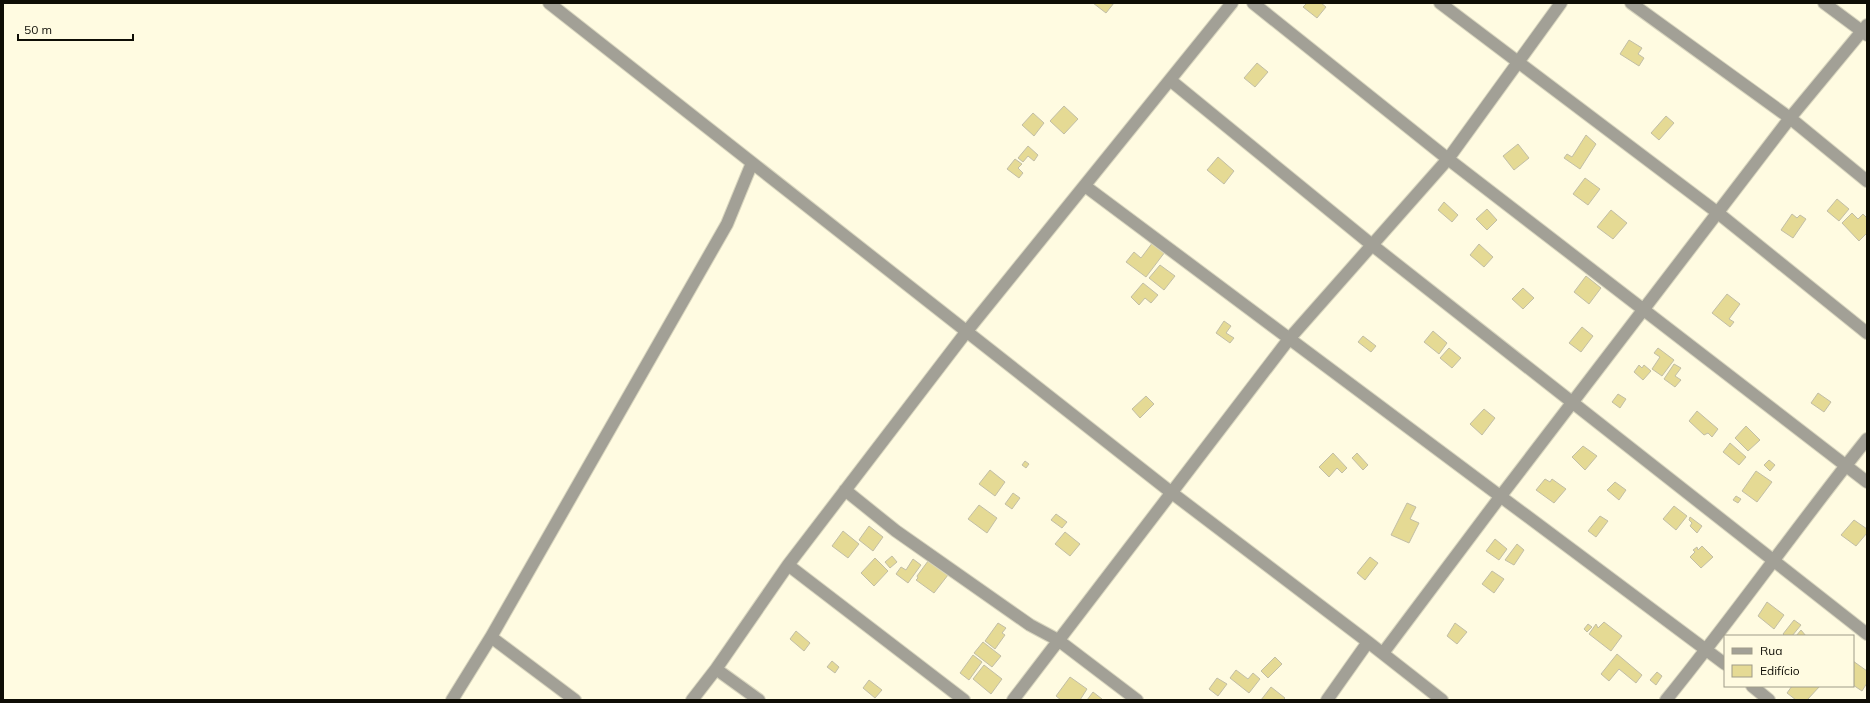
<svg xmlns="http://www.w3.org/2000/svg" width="1870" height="703" font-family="Mulish,sans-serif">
<rect width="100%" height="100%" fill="#fffbe1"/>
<path fill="#e5da94" stroke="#c2bea6" d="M1093,3H1114L1106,13Z
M1307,3H1321L1326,7L1317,18L1303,7Z
M1629,40L1642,48L1638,54L1644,58L1639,66L1620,54Z
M1257,63L1268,72L1255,87L1244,78Z
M1064,106L1078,119L1064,134L1050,121Z
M1033,113L1044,123L1034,136L1022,125Z
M1666,116L1674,123L1659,140L1651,133Z
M1586,135L1596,144L1580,169L1564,158L1567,154L1572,157Z
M1518,144L1529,158L1514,170L1503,156Z
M1028,146L1038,155L1034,161L1028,156L1023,162L1018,158Z
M1218,157L1234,171L1224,184L1207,170Z
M1015,159L1022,164L1018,168L1023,173L1019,178L1007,169Z
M1585,178L1600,189L1588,205L1573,194Z
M1837,199L1849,209L1839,221L1827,211Z
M1444,202L1458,215L1452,222L1438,210Z
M1487,209L1497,220L1487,230L1476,219Z
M1611,210L1627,223L1613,239L1597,227Z
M1852,213L1858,219L1863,214L1867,218V233L1859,241L1842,223Z
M1792,214L1797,218L1800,215L1806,219L1793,238L1781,230Z
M1153,242L1165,252L1146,277L1126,262L1134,252L1141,258Z
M1479,244L1493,257L1484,267L1470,255Z
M1160,265L1175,276L1164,290L1149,278Z
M1586,276L1601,288L1589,304L1574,292Z
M1143,283L1158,295L1151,303L1145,298L1139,305L1131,297Z
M1523,288L1534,298L1523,309L1512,299Z
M1727,294L1740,304L1729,319L1734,322L1730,327L1712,313Z
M1224,321L1231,326L1226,333L1234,338L1230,343L1216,333Z
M1582,327L1593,336L1581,352L1569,343Z
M1433,331L1447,343L1439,354L1424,342Z
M1363,336L1376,346L1371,352L1358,342Z
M1449,348L1461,358L1452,368L1440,358Z
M1658,348L1674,360L1662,376L1652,369L1660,357L1654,353Z
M1674,364L1681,368L1675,376L1681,380L1675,387L1664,379Z
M1639,365L1642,368L1644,365L1651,371L1643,380L1634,372Z
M1818,393L1831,402L1824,412L1811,403Z
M1618,394L1626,399L1620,408L1612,402Z
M1146,396L1154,404L1140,418L1132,409Z
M1484,409L1495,418L1482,435L1470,424Z
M1697,411L1718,429L1712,437L1708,433L1704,435L1689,421Z
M1746,426L1760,440L1748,451L1735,438Z
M1730,443L1746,457L1739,465L1723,452Z
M1583,446L1597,456L1585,470L1572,457Z
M1333,453L1347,468L1342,473L1337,468L1329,477L1319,467Z
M1357,453L1368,465L1363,470L1352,458Z
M1769,460L1775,465L1770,471L1764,465Z
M1025,461L1029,464L1026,468L1022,465Z
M990,470L1005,482L995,496L979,484Z
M1756,471L1772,482L1757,502L1742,491Z
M1545,479L1550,482L1552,479L1566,489L1554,503L1536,490Z
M1615,482L1626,490L1619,500L1607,490Z
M1013,493L1020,498L1012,509L1005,504Z
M1736,496L1741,499L1738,503L1733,500Z
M1407,503L1416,507L1410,519L1419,523L1409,543L1391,535Z
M979,505L997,518L987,533L968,519Z
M1674,506L1687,516L1676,530L1663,519Z
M1056,514L1067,522L1062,528L1051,520Z
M1600,516L1608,521L1596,537L1588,531Z
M1690,517L1702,526L1697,533L1690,526L1692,523L1689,520Z
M1854,520L1867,529V533L1856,546L1841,535Z
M869,526L883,537L873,551L859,540Z
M843,531L859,544L848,558L832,546Z
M1065,532L1080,544L1070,556L1055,544Z
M1495,539L1507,549L1499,560L1486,551Z
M1517,544L1524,550L1514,565L1505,560Z
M1702,546L1713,557L1701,568L1690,557L1695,552L1693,550L1697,547L1698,550Z
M892,556L897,562L890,568L885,562Z
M931,557L948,575L934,593L916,580L918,578L917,576Z
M1370,557L1378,563L1365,580L1357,573Z
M875,558L888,571L874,586L861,573Z
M913,559L921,565L908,583L896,574L901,567L906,570Z
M1492,571L1504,579L1494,593L1482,584Z
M1767,602L1784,615L1774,629L1758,616Z
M1794,620L1801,625L1792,636H1785L1783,634Z
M1604,622L1622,636L1611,651L1589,634L1596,624L1598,628Z
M998,623L1006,628L1002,633L1005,635L995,649L985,641Z
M1455,623L1467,632L1457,644L1447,636Z
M1588,624L1592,627L1587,632L1584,629Z
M1801,630L1806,636H1796Z
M796,631L810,643L804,651L790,639Z
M983,642L1001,656L992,667L974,653Z
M1617,654L1642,675L1636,683L1619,669L1609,681L1601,674Z
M973,655L982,662L969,680L960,673Z
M1275,657L1282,664L1268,678L1261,671Z
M832,661L839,667L835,673L827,667Z
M1853,661L1867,671V683L1862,691L1853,685Z
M984,665L1002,679L991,694L973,679Z
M1236,670L1248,679L1253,673L1260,679L1249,693L1230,678Z
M1657,672L1662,676L1656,685L1650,680Z
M1070,677L1087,689L1080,700H1061L1056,696Z
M1217,678L1227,684L1218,696L1209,689Z
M869,680L882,690L875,698L863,688Z
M1792,686H1820L1807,700H1796L1787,693Z
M1271,687L1285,698L1283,700H1261Z
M1093,692L1102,699V700H1087Z"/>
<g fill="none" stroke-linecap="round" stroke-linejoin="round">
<g stroke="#d8d5be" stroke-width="14">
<path id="minor" d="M549,3L1172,493L1368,642L1442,700
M1253,3L1448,159L1867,482
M1440,3L1718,213L1867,333
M1631,3L1790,118L1867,181
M1824,3L1867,35
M1170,80L1372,245L1867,634
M1085,186L1725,664
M845,490L896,531L1030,625L1058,640L1137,700
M788,565L964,700
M1383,653L1500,497L1790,118L1867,25
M716,669L759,700
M1752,686L1769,700
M452,700L491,637
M575,700L491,637L727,224L752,163
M692,700L716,669L788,565L967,331L1232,3
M1013,700L1289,339L1448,159L1561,3
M1327,700L1368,642
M1666,700C1735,615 1798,525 1867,439"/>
</g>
<use href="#minor" stroke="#a2a096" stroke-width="12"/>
</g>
<rect width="1870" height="703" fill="none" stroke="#0e0d05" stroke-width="8"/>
<rect x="1724" y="635" width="130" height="52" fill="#fffbe1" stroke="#9f9c89"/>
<rect x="1732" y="648" width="20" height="6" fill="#a2a096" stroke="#9f9c89"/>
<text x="1760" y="655" font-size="12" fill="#0e0d05">Rua</text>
<rect x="1732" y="665" width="20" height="12" fill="#e5da94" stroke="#9f9c89"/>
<text x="1760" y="675" font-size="12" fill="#0e0d05">Edifício</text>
<path d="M18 34v6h115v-6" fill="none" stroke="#0e0d05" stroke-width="2"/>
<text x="24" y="34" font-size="12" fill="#0e0d05" stroke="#fffbe1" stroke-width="3" paint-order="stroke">50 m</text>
</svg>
